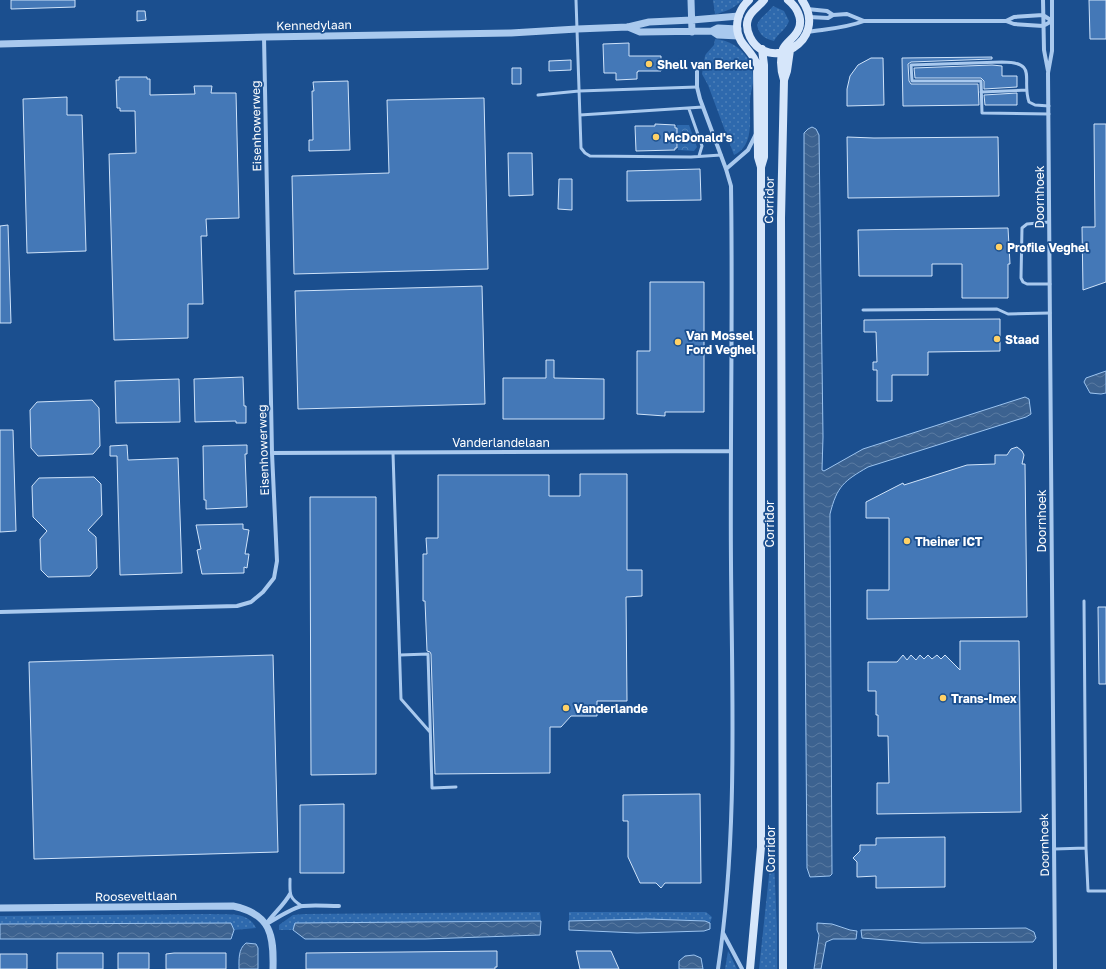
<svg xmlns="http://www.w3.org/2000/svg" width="1106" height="969" font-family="'Golos Text',sans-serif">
<defs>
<pattern id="grass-dots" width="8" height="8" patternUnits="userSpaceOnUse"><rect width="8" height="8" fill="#2e69ad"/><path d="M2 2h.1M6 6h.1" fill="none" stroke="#4d80b9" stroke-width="1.8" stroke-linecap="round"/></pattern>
<pattern id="park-crowns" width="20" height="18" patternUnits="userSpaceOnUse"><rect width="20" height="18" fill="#2e69ad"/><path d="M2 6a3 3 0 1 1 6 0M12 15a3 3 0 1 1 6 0" fill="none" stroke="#4d80b9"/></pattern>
<pattern id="water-waves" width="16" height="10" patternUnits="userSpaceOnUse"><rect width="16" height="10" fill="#3c6290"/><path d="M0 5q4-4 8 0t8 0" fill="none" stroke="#597aa1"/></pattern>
</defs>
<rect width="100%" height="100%" fill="#1b4f8f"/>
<path fill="url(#grass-dots)" d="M713,0H743C734,8 726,12 715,14Z
M773,6L784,11L789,21C786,30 778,33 774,41C765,39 759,35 757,25C760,17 768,13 773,6Z
M715,39C738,41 755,59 753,83C752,89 750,95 750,101C749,119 755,145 734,155L708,85L702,74L705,56L706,54L714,45Z
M773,838L777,928V969H759Z
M540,912L541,921L296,923L293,930H279V925L293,915L304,914Z
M569,912H706L712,917L710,923L705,921L648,919L569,921Z
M212,914C228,915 248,911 256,928L234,930L231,923L0,924V916Z
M728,951L737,969H725Z"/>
<path fill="url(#park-crowns)" d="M677,125H689L697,147L694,151L678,150Z"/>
<path fill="url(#water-waves)" stroke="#9cc4f0" d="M812,127L816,129L819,135L823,437L822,470L824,471L863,449L1025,397L1029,399L1031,414L1026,417L868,467C844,481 837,486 830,514L832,874L830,876L810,877L807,868L804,498V133L808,129Z
M1106,371V393L1101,394L1090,393L1084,382L1086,378Z
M648,919L705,921L710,923V929L704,931L637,933L569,930V921Z
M541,921L540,935L425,939H305L293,930L295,923Z
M231,923L234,930L231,939H0V924Z
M817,923L832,924L850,930L857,931L856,939H833L826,942L821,969H814L819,935L817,930Z
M1026,928L1034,932L1036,938L1033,942L922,943L862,938L861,930Z
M246,943L256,944L258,948V969H239C239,960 238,949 246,943Z
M694,955L701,958L703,969H679V961L685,956Z"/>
<path fill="#4478b7" stroke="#cfe3fa" d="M11,0H75V7L11,9Z
M1089,0H1106V39H1090Z
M137,11H145L146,20L137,21Z
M629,43V56H661V71H638V72H637V79L616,80V73H604L603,44Z
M992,57V59L911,62L908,64L909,81L911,84H978L979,105L903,106L902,58Z
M871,58H883L884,105L847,106V89L850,76L858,65Z
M571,60V70L549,71V61Z
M992,65L1002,66V76H1017V87L984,89V81L981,78H915L914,68Z
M512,68H521V84H512Z
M119,77H147V79H150V95L195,94L194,86H212L211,93H236L239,218L206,219L207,236H201L203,304H188V338L114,340L109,154L136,153L135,111H120V108H117L116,80H119Z
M348,81L350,150L309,151V140H313L312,91H314L313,82Z
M1017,93V105H985L984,95Z
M67,97V115H82L86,251L27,253L23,99Z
M484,98L488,269L294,274L292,176L389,173L387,100Z
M655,124L675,125V128H677V148H675V150L636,151L635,126H655Z
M1094,124H1106V282L1083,290L1082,227H1095Z
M847,137L874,138L998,137L999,196L848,198Z
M508,153H532L533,195L509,196Z
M700,169L701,200L627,201V171Z
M559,179H572V210L558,209Z
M8,225L11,323H0V226Z
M1008,228L1010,264H1008V298H962V264H932V276H859L858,230Z
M650,282H704V412H665V416L637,414V351H650Z
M482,286L485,404L298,409L295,291Z
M1000,319V351L928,352V375H892V401H877V370H873V362H877L876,332H864V320Z
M546,360H554V378L604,379V419H503V378H546Z
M243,377L244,406H246V423H236V421L195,422L194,379Z
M179,379L180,422L116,423L115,381Z
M92,400L99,408L100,446L93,454L38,456L31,448L30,410L37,402Z
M0,430H13L16,531L0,532Z
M127,445L128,460L178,458L182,573L120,575L117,456H110V446Z
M247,445V454H245L247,507L206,509V500H204L203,446Z
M1017,447L1022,451L1024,455L1022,464H1025L1027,617L867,619V590H889V518H866V502L903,483L904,485L967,465L995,464V455H1007L1011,449Z
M580,474H627V570H642V596L626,597L627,701H597V716H571L561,727H550V773L435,774L431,654L430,652L427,651L425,601H423V554H427L426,538H438V475H549V496H580Z
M94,477L101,484L102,515L88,530L96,537L97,568L90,576L48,577L41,570L40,539L47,531L33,517L32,486L39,478Z
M310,497H376V774L311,775Z
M243,524V529L249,530L245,554H249L247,568L244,567V573L202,574L197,550L201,549L196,525Z
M1098,607H1106V684H1099Z
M960,641H1019L1021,812L877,814V783H889L888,736H878V715H876V691H868V662H897L903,655L907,660L911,655L916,660L920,655L924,659L928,655L932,659L937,655L941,659L945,655L960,670Z
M273,655L278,852L34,859L29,662Z
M700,794L701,883H665L661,888L656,883H640L628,857V821H623V795Z
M344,804V873H300V805Z
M945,837V887L876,888V876L857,877V862L853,858L860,851V845H876V838Z
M497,951V967H495V969H306V953Z
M576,951H611L619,969H580Z
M57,953H103V969H57Z
M118,953H149V969H118Z
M174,953H226V969H166V954Z
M0,954H27V969H0Z"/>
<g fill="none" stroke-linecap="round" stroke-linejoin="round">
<path stroke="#a9c9ee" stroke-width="3" d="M576,0L581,148L585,153L590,156L691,157L721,155
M981,92L1027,90
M538,95L579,91L697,87
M1049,106L1035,105L1029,102C1021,79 1039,62 1002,62L911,65L912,81H981L982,113L1049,114
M689,109L702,146L699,156
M580,115L703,107
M1049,222L1027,224L1022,228L1021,278L1023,282L1027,284H1050
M863,310L997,309L1008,314L1050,313
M393,453L401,699L430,732
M400,655L428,654L432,788L456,787
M1086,848L1088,891H1106
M1054,849L1086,848L1084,601
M290,879C290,893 288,898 302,906"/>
<path stroke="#a9c9ee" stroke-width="4" d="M1043,0L1044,50L1048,71
M1052,0V51L1048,73L1055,969
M807,9L827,11L833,15
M809,17L828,18L833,15L847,14L864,21
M808,32C827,29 846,28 864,21H1006L1014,24L1043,26L1052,21L1043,15L1014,17L1006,21
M697,69V87L700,99L726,169L731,186C733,312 730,438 731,564C732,699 738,835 718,969
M726,169L748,150L756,134
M272,453L730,451
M0,612L237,606L251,602L263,592L274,578L277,561L272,453L264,37
M267,923C274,913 284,905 290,894
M266,924C276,919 293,907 303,906C315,905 327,906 339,906
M723,933L742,969"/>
<path stroke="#a9c9ee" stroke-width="7" d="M691,0L692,32
M628,27L640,32L712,31L718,28L738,29
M712,31L718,35L739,36
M0,44L264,37L511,33L577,29L628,27L649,22L692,20L739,16
M0,908L233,906C271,914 274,935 273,969"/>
<path stroke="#d6e6fa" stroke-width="8" d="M749,0C738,10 733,27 741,41C747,50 754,55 757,65L758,157L761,167
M764,0C759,7 751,10 748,19C746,25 747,31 750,37C768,74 830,41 802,0
M784,80C781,71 780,59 783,49C785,44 791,40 795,35C805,23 799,9 788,0
M750,969L761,847V167L764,157V65L762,49
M783,969L781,218L784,80L787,71L790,50"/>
</g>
<g fill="#ffd166" stroke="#1b4f8f" stroke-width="1.5">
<circle cx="649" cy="64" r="4"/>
<circle cx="656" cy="137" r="4"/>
<circle cx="999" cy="247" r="4"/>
<circle cx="997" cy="339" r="4"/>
<circle cx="678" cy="342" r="4"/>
<circle cx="907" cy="541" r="4"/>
<circle cx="943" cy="698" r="4"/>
<circle cx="566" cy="708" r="4"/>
</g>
<g text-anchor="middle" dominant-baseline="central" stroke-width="3.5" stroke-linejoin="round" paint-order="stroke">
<g font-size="12" fill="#fff" stroke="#1b4f8f">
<text transform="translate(314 25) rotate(-1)">Kennedylaan</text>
<text transform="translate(256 126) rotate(-91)">Eisenhowerweg</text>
<text transform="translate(1039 197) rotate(-90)">Doornhoek</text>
<text transform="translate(769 200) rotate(-89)">Corridor</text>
<text x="501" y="442">Vanderlandelaan</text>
<text transform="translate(263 450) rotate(-92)">Eisenhowerweg</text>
<text transform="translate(1041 521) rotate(-90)">Doornhoek</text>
<text transform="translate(769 524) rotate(-90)">Corridor</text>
<text transform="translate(1044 845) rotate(-91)">Doornhoek</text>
<text transform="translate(770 849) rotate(-90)">Corridor</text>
<text transform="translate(136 896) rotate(-1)">Rooseveltlaan</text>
</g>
<g font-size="12" font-weight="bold" fill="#fff" stroke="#1b4f8f" text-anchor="start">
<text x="657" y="64">Shell van Berkel</text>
<text x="664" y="137">McDonald's</text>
<text x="1007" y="247">Profile Veghel</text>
<text x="686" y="335">Van Mossel<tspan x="686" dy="14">Ford Veghel</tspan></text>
<text x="1005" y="339">Staad</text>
<text x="915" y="541">Theiner ICT</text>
<text x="951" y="698">Trans-Imex</text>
<text x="574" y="708">Vanderlande</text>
</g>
</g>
</svg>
